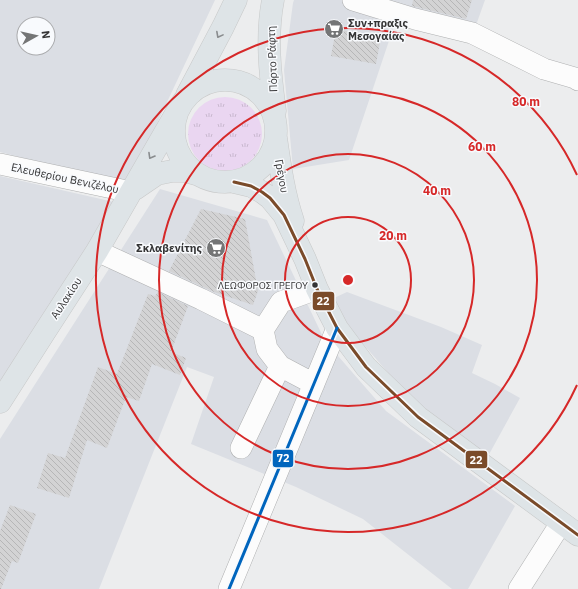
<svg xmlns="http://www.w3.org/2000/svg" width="578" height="589" font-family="'IBM Plex Sans',sans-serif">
<defs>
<pattern id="grass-tufts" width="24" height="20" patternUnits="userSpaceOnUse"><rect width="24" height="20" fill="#ead6f1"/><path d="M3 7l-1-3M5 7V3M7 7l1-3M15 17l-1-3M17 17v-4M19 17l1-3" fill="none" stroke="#c9b8cf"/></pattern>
<pattern id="building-back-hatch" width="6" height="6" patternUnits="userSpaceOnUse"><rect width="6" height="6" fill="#d3d3d4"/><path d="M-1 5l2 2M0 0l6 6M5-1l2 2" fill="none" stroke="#b6b6b7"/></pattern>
</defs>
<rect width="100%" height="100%" fill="#ecedee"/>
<path fill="#dbdee4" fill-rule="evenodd" d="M0,0H215L128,185L0,152ZM24,24H48V48H24Z
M294,0H485L475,28L400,8L349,160L293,169L284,70L293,3Z
M0,176L127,205L0,400Z
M160,189L267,220L325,341L386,411L515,506L468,589H452L363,519L296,487L191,444L214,377L187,367L99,589H0V439Z
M347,292L441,327L482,345L472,373L495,384L520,398L487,458L411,399L343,321L334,298Z"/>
<path fill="url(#grass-tufts)" d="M188 134a37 37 0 1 1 74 0a37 37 0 1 1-74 0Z"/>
<path fill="url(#building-back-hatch)" d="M413,0H472L466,19L412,6Z
M336,29L381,37L376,64L331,56Z
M201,209L245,219L258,291L253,305L214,292L169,271Z
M158,292L188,306L171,352L186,358L180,375L152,364L139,401L126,397L107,448L87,440L69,498L37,488L48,453L65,458L98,367L117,374L148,294L155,296Z
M10,505L36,514L18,563L12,561L1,589H0V531Z"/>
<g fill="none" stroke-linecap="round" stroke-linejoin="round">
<g stroke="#afb0b1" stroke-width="22">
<path id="minor" d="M353,0L415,19L472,33L544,69L575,78L578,80
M0,164L131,192
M97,251L201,299L263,330
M280,366L314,384
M241,448L280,366L267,349L263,330L281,302L317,289
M229,589L337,328
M519,589L561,523"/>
</g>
<g stroke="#c7c8c8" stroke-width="23">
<path id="major" d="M273,0C266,36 270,74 275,111
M174 131a51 51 0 1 1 102 0a51 51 0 1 1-102 0Z
M187,95L223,27L236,0
M276,138C280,166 284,194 293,221
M234,182L251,186L262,192L270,198L284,215L305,259L317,289L337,328L366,367L418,417L578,535
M135,189L157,174L172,171H185L199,175
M0,402L44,333L97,251L178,110"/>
</g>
<use href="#minor" stroke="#fcfcfc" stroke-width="21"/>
<use href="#major" stroke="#dee4e7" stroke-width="22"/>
<g stroke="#f8fafd" stroke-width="6">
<path id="bus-1" d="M234,182L251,186L262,192L270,198L284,215L305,259L317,289L337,328L366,367L418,417L578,535"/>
</g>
<g stroke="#f8fafd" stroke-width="6">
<path id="bus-2" d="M229,589L337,328"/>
</g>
<use href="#bus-1" stroke="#7a4b2a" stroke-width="3"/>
<use href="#bus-2" stroke="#0065bd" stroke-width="3"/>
</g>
<defs><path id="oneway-chevron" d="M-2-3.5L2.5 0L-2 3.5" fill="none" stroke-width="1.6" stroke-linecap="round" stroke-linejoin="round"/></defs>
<g stroke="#898c8e">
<use href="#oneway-chevron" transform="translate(219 35) rotate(118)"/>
<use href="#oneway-chevron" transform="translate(151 156) rotate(120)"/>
</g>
<g fill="none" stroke="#d62828" stroke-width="2">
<circle cx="348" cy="280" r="63"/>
<circle cx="348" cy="280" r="126"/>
<circle cx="348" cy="280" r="189"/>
<path d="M577 385A252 252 0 1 1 577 175"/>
</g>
<defs>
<g id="supermarket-disc" transform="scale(1)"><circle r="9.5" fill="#747576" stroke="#f8fafd"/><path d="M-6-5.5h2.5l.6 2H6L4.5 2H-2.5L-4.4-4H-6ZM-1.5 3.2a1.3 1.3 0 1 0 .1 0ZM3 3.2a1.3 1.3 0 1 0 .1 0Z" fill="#fff"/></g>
</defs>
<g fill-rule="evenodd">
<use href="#supermarket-disc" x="334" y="29"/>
<use href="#supermarket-disc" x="216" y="248"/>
</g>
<circle fill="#343435" stroke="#f8fafd" stroke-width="1.5" cx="315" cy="285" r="3.5"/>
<g text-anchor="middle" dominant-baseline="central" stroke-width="3" stroke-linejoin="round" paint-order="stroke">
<g font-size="10" fill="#343435" stroke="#f8fafd" text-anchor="end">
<text x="308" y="285">ΛΕΩΦΟΡΟΣ ΓΡΕΓΟΥ</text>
</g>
<g font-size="11" font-weight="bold" fill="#343435" stroke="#f8fafd" text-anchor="start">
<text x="348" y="23">Συν+πραξις<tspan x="348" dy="13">Μεσογαίας</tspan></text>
<text x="202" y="248" text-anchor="end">Σκλαβενίτης</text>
</g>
<g font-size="11" fill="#343435" stroke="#f8fafd">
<text transform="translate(272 59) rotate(-92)">Πόρτο Ράφτη</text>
<text transform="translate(282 176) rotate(80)">Γρέγου</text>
<text transform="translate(65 178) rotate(12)">Ελευθερίου Βενιζέλου</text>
<text transform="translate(66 298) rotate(-57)">Αυλακίου</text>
</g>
</g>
<circle cx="348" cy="280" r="6" fill="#d62828" stroke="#f8fafd" stroke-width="2"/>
<g font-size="12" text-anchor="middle" font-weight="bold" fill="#d62828" stroke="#f8fafd" stroke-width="3" stroke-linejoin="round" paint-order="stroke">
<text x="526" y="106">80 m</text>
<text x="482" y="151">60 m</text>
<text x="437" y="195">40 m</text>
<text x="393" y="240">20 m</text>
</g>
<g stroke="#f8fafd" stroke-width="1.5">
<rect x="312" y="291" width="23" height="20" rx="4" fill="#7a4b2a"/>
<rect x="272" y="449" width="22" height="19" rx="4" fill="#0065bd"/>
<rect x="465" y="450" width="23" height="19" rx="4" fill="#7a4b2a"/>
</g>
<g font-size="11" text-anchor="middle" font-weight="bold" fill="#fff">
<text x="323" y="305">22</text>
<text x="283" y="462">72</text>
<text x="476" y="464">22</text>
</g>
<g transform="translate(36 36) rotate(82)"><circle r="19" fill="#f8fafd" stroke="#aaabad"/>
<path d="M0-3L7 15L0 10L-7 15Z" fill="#747576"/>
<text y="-6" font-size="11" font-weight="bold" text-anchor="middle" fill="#343435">N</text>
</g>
</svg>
